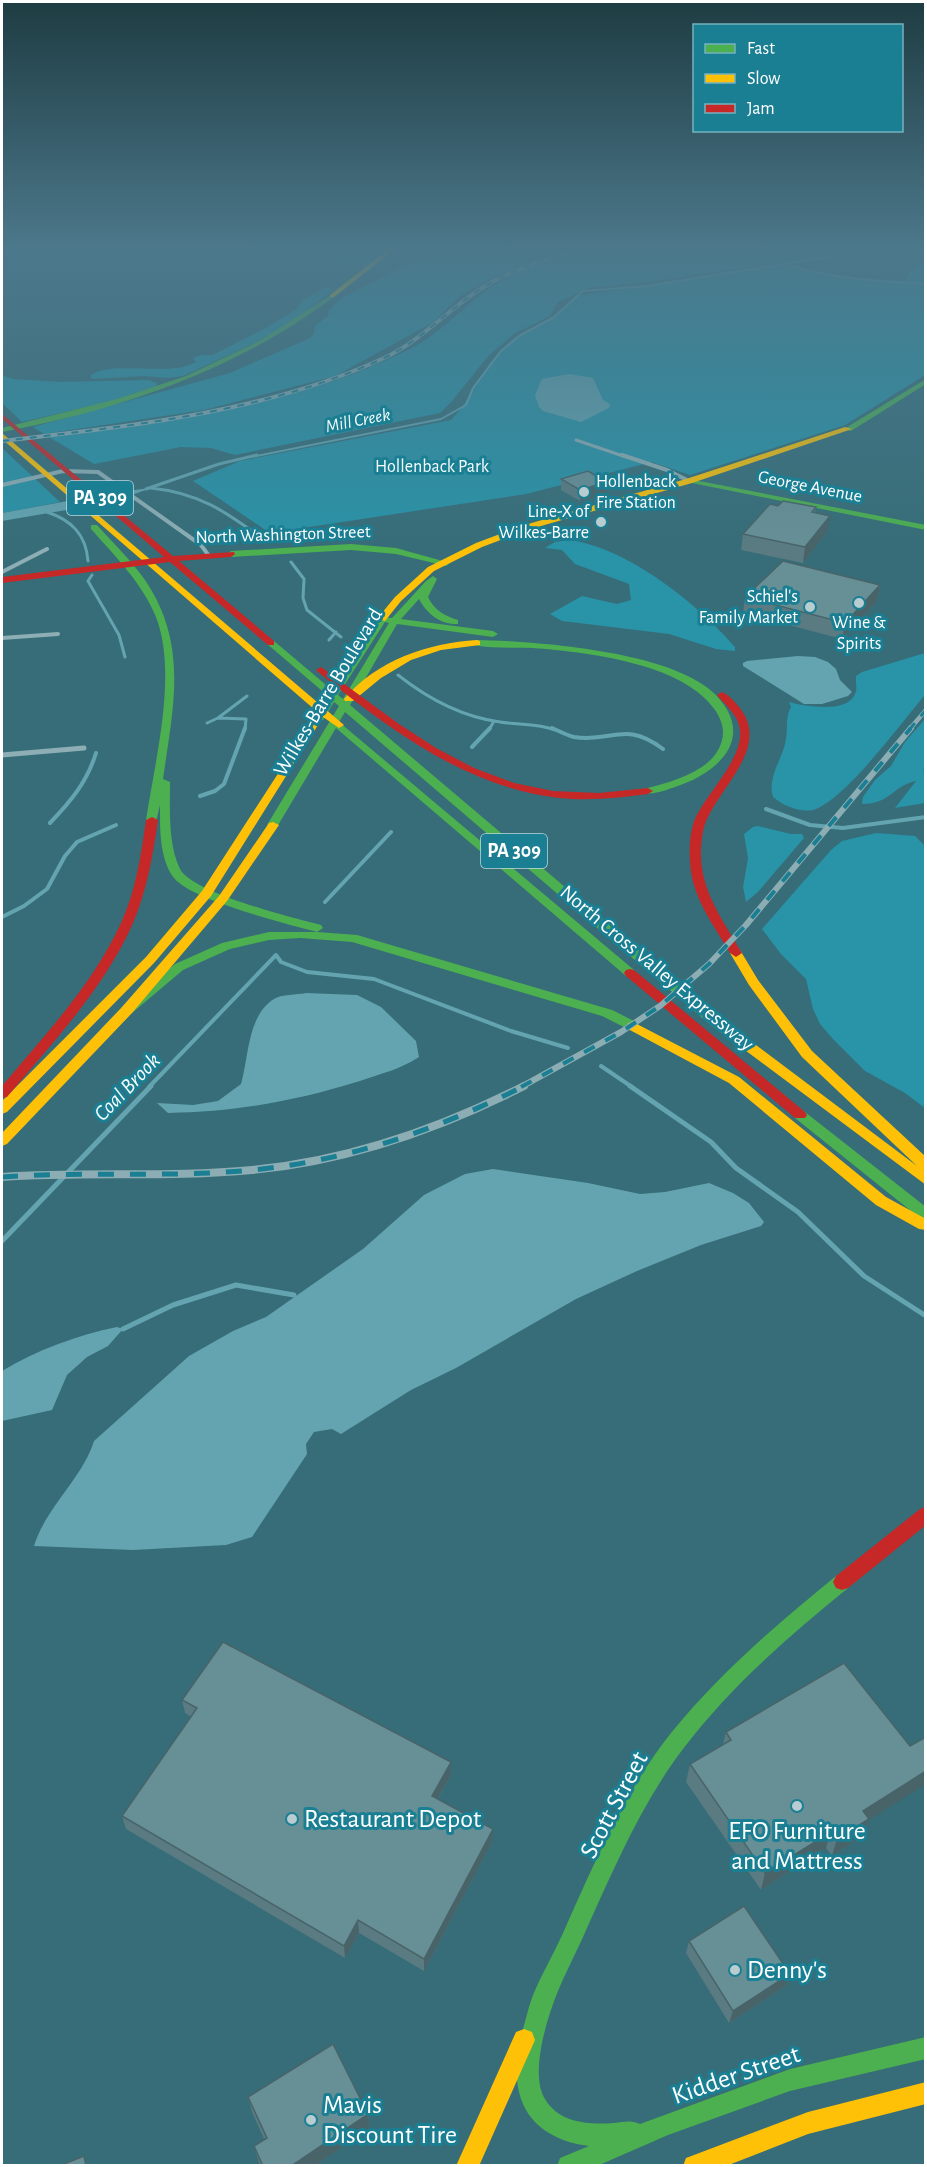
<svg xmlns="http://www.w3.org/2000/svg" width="927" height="2167" font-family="'Alegreya Sans',sans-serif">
<rect width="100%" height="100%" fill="#366d78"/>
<path fill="#2993a7" d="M352,247H390L369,263L337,259L336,257Z
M600,247H880L661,280L589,288L558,302L550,316L515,333L489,355L452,401L440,413L235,455L211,448L181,447L94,464L49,437C173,421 298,405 410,349C441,334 465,304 493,286C524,265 565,257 600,247Z
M526,255L538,258L494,277L461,295L432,323L335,376L204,410L44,434L33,427L230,373L308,339L314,334L315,326L328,316L329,310L340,299L413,261L449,256Z
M917,262L925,263V375L845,425L690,475L652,462L526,494L270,533L193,481L240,461L451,420C471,400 480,372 500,351C515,336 538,328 555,316C563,310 569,303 576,296L787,264L814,273L851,279L904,281Z
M328,286L334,290L275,333L183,376L169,378L144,376L93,379L90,376C112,359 169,378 196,362L193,358L201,355H213L264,329L297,309L302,301Z
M2,375L13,379L61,382L148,380L157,383L156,386L111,401L22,422L2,403Z
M2,448L60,502L2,513Z
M570,540C628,548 698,604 735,647V651L716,649L669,634L562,621L550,614L582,596L617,604L631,600L629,584L575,564L562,550L545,548L555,542Z
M925,653V695C900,724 849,795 816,809C803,814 783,806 773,797C767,776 783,759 786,739C788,728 785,717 791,707L789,702C804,706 847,714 855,694C858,688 855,682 856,676L862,672Z
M925,719V765L923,771L925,769V803L895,808L916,781C892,786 891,804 862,804L863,797L875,780L891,766L905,742Z
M758,826L791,834H802L804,838L758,892L746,902L743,887L748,858L744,834L753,827Z
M876,833L915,836L925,846V1108L905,1093L865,1071L833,1039L820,1024L813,1009L806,979L781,954L762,929L831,850L842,841Z"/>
<path fill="#63a4b0" d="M569,374L593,378L603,400L610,404L609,408L581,422L543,411L539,407L535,395L542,379Z
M151,488L113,502L2,521V513L117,492Z
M798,656L815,657L828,662L836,669L840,680L852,692L848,696L822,704H804L743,666V663L747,661Z
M306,993L357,995L381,1007L416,1041L419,1057C399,1070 382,1073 360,1081C295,1101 236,1112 168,1113L157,1103L193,1105L218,1101L241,1084C249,1057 247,1016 274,999C281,994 297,995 306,993Z
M493,1169L588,1183L640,1194L665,1192L709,1183L733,1193L749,1203L764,1222L761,1226L701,1245L637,1271L576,1299L456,1368L411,1390L341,1434L332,1429L314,1432L306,1444L307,1454L252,1537L226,1545L133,1550L34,1546C46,1507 82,1479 94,1441L189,1356L233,1331L266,1317L363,1249L424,1195L465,1174Z
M117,1327L123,1329L108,1346L87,1357L67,1375L52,1410L2,1421V1371C36,1350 78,1335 117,1327Z"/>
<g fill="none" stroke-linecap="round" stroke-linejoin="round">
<path stroke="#63a4b0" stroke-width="2" d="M789,265C834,279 879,281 926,284
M251,457L441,419L466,405L473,388L501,351L519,336L554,317L583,291L647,286L888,247"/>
<path stroke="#63a4b0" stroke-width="3" d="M151,488C199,493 225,511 263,539
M146,489L219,464L257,455
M47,512C71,520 86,534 88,561
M291,562L304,579L303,598L307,610L341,637
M92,575L88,581L119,635L125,657
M329,640L336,632
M398,675C427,698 463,717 500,722C518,725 538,723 555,730
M207,723L218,718
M245,730L246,719L218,718L247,696
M489,730L494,721"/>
<path stroke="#63a4b0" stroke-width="4" d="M552,728C559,731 566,735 574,737C613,743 624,720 663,749
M472,747L490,728
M200,796L215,791L224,784L245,728
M766,809L810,825L843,828L926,817
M50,823C71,801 87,782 96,753
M325,902L391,832
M2,917L24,906L47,889L65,856L77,842L116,825
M601,1066L632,1087
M149,1087L276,955L281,962L307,972L374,979L511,1031L568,1048"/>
<path stroke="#63a4b0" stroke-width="5" d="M630,1086L711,1142L736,1168L798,1212L864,1276L926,1316
M2,1241L151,1086
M123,1329L173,1305L236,1285L294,1295"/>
<path stroke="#8caeb4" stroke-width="3" d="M909,247L907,252L926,255
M576,440L626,457"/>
<path stroke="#8caeb4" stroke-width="4" d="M622,455L667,470L689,481
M2,485L63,471L98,472L201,545L209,556
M2,572L47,549
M2,638L58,634"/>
<path stroke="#8caeb4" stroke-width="5" d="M2,755L84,748"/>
<path fill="#4caf50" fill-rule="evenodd" d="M332,294L334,297C236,370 121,410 2,432V428L117,399L186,376L261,340Z
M926,379V384L851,431L844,429Z
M689,479L926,525V530L692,483L688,481Z
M91,525H97C113,543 132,561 145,580C189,645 173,708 163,779L170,782C170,810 168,844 180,869C192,893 294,918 321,925L323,928L317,932L357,935L612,1010L638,1023L639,1026L638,1029H628L602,1016L352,942L300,938L269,940L230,949L183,970L132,1013H122L121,1010L122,1007L175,964L222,943L269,932H317C287,924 191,900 174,878C159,858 160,828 160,805L156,822L152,823L146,820C155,760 178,674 156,617C142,583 115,556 91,529Z
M351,544L396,548L450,563L446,566L396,554L351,550L231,557L227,554L231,551Z
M433,576L437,579L428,597C434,610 445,616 458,620V624C441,625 427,614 419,599L401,619L493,631L498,634L493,637L397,624L350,705L716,1015L717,1018L716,1021H706L345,712L339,722L634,970L636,973L634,976H626L336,728L277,827H269L267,825L339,706L334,702L323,720H315L314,718L328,696L266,643L274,641L332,690L379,617L392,618L426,581ZM385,622L389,623L343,699L338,695Z
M477,640C536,641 672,651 715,694C757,737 719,773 675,787C666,790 654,795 644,793V789C671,782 715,771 722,740C725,729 721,719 715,710C683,663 586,652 533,648C514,647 493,649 474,645V641Z
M800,1110L805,1112L926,1207V1220L921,1219L795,1118L793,1115Z
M842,1574L848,1576L851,1582L848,1588C789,1636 730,1687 683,1749C642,1803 615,1866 587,1928C576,1954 561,1980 552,2007C544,2030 531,2077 545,2099C559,2123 589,2125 614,2123C624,2122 630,2120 640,2124L790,2069L926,2037V2059L790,2091L668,2135L597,2166H557L560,2158L589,2146C556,2142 527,2126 519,2092C512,2064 522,2033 529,2007C536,1983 553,1956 563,1933C594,1864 624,1792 671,1733C719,1674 777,1624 836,1576Z"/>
<path fill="#ffc107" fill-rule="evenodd" d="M391,247H398L334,297H330V295Z
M845,427L852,429L692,483L527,530L482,547L434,571L401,601L385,621L377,619L395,597L428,567L476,543L521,526L686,479Z
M2,433L344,725L339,728L323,717L211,896L154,963L7,1112L2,1114V1101L146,957L202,891L314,718L322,716L2,439Z
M477,640L480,641V645L441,650L411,660L381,678L353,701H345L344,699C377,660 428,643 477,640Z
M273,822L279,825L227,901L132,1013L7,1144L2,1146V1133L122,1007L219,896L269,823Z
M736,949L740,950L758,980L812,1051L926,1157V1171L923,1170L926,1172V1185L706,1021L705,1018L706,1015H716L917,1166L802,1057L749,985L730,953Z
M633,1022L739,1077L886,1197L926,1219V1230L919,1229L876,1205L729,1083L628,1029L627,1026L628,1023Z
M524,2029L532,2032L535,2040L479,2166H456L516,2032Z
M926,2082V2104L808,2134L726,2166H683L686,2158L808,2112Z"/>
<path fill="#c62828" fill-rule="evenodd" d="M2,414L173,556L234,552L235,554L231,557L179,561L274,641V645H268L170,562L2,583V577L164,557L2,419Z
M321,667L399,724L436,748L474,768L514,783L553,791L599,793L648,788L653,791L648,794C616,798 584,802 552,797C461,784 388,728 318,672L316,670Z
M722,692C729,695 734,701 739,707C770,745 724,783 708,817C703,826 702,837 701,848C699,889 722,919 742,953L736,957L730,953C713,924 691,896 690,861C689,847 690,832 695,819C706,793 748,755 739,725C735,712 725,705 717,695Z
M152,817L158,820C153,855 147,890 133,923C104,989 52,1043 7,1097L2,1098V1086C45,1035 93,984 121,923C136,890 141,855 146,820Z
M630,969L634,970L805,1112L807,1115L805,1118H795L626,976L624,973L626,970Z
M926,1507V1525L848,1588L842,1590L836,1588L833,1582L836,1576L920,1509Z"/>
<g stroke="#8badb3" stroke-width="4">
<path id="rail-far3" d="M2,441C130,426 263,413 382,359C420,342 447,310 482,288C515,267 554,257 592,247"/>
</g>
<g stroke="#8badb3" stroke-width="4.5">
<path id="rail-far2" d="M909,730L926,710"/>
</g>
<g stroke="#8badb3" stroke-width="6">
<path id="rail-far1" d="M521,1087L621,1032L660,1006L709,964L746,925L911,728"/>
</g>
<g stroke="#8badb3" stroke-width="8">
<path id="rail" d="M2,1177C85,1171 169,1178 252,1170C348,1161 439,1129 524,1086"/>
</g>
<use href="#rail-far3" stroke="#1b7f93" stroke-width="2" stroke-dasharray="7" stroke-linecap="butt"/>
<use href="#rail-far2" stroke="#1b7f93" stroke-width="3" stroke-dasharray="9" stroke-linecap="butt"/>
<use href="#rail-far1" stroke="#1b7f93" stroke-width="4" stroke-dasharray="12" stroke-linecap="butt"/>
<use href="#rail" stroke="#1b7f93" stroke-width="5" stroke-dasharray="16" stroke-linecap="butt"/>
</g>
<path fill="#597b81" d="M561,479L607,482V494L580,501L561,490Z
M778,506L816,507L815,513L828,531L803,563L741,550L743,534Z
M880,585L877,601L842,639L743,613L745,597Z
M182,1700L451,1775L438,1799L492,1842L424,1971L359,1933L345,1958L126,1829L122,1816L191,1717L185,1713Z
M726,1732L869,1820L863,1836L832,1856L826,1848L761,1890L686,1782L690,1764L723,1744Z
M689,1941L790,1974L786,1986L729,2023L686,1953Z
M248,2097L368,2114L370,2129L314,2166H260L254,2146L264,2139L252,2112Z"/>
<path fill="#486469" d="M607,482V494L580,501V490Z
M830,516L828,531L803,563L805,547Z
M880,585L877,601L842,639L845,623Z
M451,1762V1775L432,1809V1796Z
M926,1771V1784L869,1820L863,1836L832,1856L837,1839L863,1811Z
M493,1829L492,1842L424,1971V1959Z
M831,1832L826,1848L761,1890L765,1873Z
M358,1920L359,1933L345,1958L344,1946Z
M790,1974L786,1986L729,2023L733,2011Z
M368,2114L370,2129L314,2166H291Z"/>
<path fill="#678f96" stroke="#486469" stroke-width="1.5" d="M588,471L607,482L580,490L561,479Z
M783,501L816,507L812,512L830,516L805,547L743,534L770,504L778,506Z
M783,561L880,585L845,623L745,597Z
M223,1642L451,1762L432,1796L493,1829L424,1959L358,1920L344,1946L122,1816L197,1708L182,1700Z
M844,1663L910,1746L926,1737V1771L863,1811L869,1819L837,1839L831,1832L765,1873L690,1764L731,1740L726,1732Z
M744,1906L790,1974L733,2011L689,1941Z
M333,2044L368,2114L291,2166H263L254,2146L267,2138L248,2097Z
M84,2156L86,2166H59Z"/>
<linearGradient id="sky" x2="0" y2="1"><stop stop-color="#1e3c42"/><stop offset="0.45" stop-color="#4c788b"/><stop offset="1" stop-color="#4c788b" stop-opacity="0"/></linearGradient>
<rect width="927" height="550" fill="url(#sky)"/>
<g fill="#b9ccd0" stroke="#1b7f93" stroke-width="2">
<circle cx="584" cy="492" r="6"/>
<circle cx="601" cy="522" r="6"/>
<circle cx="859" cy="603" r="6"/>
<circle cx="810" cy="607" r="6"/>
<circle cx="797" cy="1806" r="6"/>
<circle cx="292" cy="1819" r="6"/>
<circle cx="735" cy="1970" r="6"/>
<circle cx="311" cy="2120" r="6"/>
</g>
<g text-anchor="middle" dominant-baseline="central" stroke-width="6" stroke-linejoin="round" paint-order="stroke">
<g font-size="18" font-style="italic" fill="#f8fdfe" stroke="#1b7f93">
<text transform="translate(358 421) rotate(-11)">Mill Creek</text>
</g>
<g font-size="18" fill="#f6fdfe" stroke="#1b7f93">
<text x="432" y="467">Hollenback Park</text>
</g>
<g font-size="18" fill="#fff" stroke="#1b7f93" text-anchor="end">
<text x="596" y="482" text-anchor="start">Hollenback<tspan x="596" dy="21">Fire Station</tspan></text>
<text x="589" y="512">Line-X of<tspan x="589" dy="21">Wilkes-Barre</tspan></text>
<text x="798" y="597">Schiel's<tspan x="798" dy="21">Family Market</tspan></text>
<text x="859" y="623" text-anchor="middle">Wine &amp;<tspan x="859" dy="21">Spirits</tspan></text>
</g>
<g font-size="18" fill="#fff" stroke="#1b7f93">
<text transform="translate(810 487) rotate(11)">George Avenue</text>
<text transform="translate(283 535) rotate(-2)">North Washington Street</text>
</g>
<g fill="#1b7f93" stroke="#bbd9df" stroke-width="1.5">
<rect x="67" y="481" width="66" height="34" rx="4.5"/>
<rect x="481" y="834" width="66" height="34" rx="4.5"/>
</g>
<g font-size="20" font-weight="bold" fill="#fff">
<text x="100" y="498">PA 309</text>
<text x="514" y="851">PA 309</text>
</g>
<g font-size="21" fill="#fff" stroke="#1b7f93">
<text transform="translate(328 692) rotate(-59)">Wilkes-Barre Boulevard</text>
<text transform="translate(657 968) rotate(40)">North Cross Valley Expressway</text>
</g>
<g font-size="22" font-style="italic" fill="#f8fdfe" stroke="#1b7f93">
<text transform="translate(127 1087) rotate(-46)">Coal Brook</text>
</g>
<g font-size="26" fill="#fff" stroke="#1b7f93">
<text transform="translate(614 1805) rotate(-62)">Scott Street</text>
<text transform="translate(736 2075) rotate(-19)">Kidder Street</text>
</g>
<g font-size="26" fill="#fff" stroke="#1b7f93" text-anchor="start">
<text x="304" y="1819">Restaurant Depot</text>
<text x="797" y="1831" text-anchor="middle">EFO Furniture<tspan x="797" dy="30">and Mattress</tspan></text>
<text x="747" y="1970">Denny's</text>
<text x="323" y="2105">Mavis<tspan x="323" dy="30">Discount Tire</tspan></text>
</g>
</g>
<rect width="927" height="2167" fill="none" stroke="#ffffff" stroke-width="6"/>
<rect x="693" y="24" width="210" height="108" fill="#1b7f93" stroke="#76b2be" stroke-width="1.5"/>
<rect x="705" y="44" width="30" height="9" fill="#4caf50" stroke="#76b2be" stroke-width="1.5"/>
<text x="747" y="54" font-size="18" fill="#ffffff">Fast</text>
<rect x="705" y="74" width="30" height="9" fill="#ffc107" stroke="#76b2be" stroke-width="1.5"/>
<text x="747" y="84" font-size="18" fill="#ffffff">Slow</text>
<rect x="705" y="104" width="30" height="9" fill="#c62828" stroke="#76b2be" stroke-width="1.5"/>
<text x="747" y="114" font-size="18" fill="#ffffff">Jam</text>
</svg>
